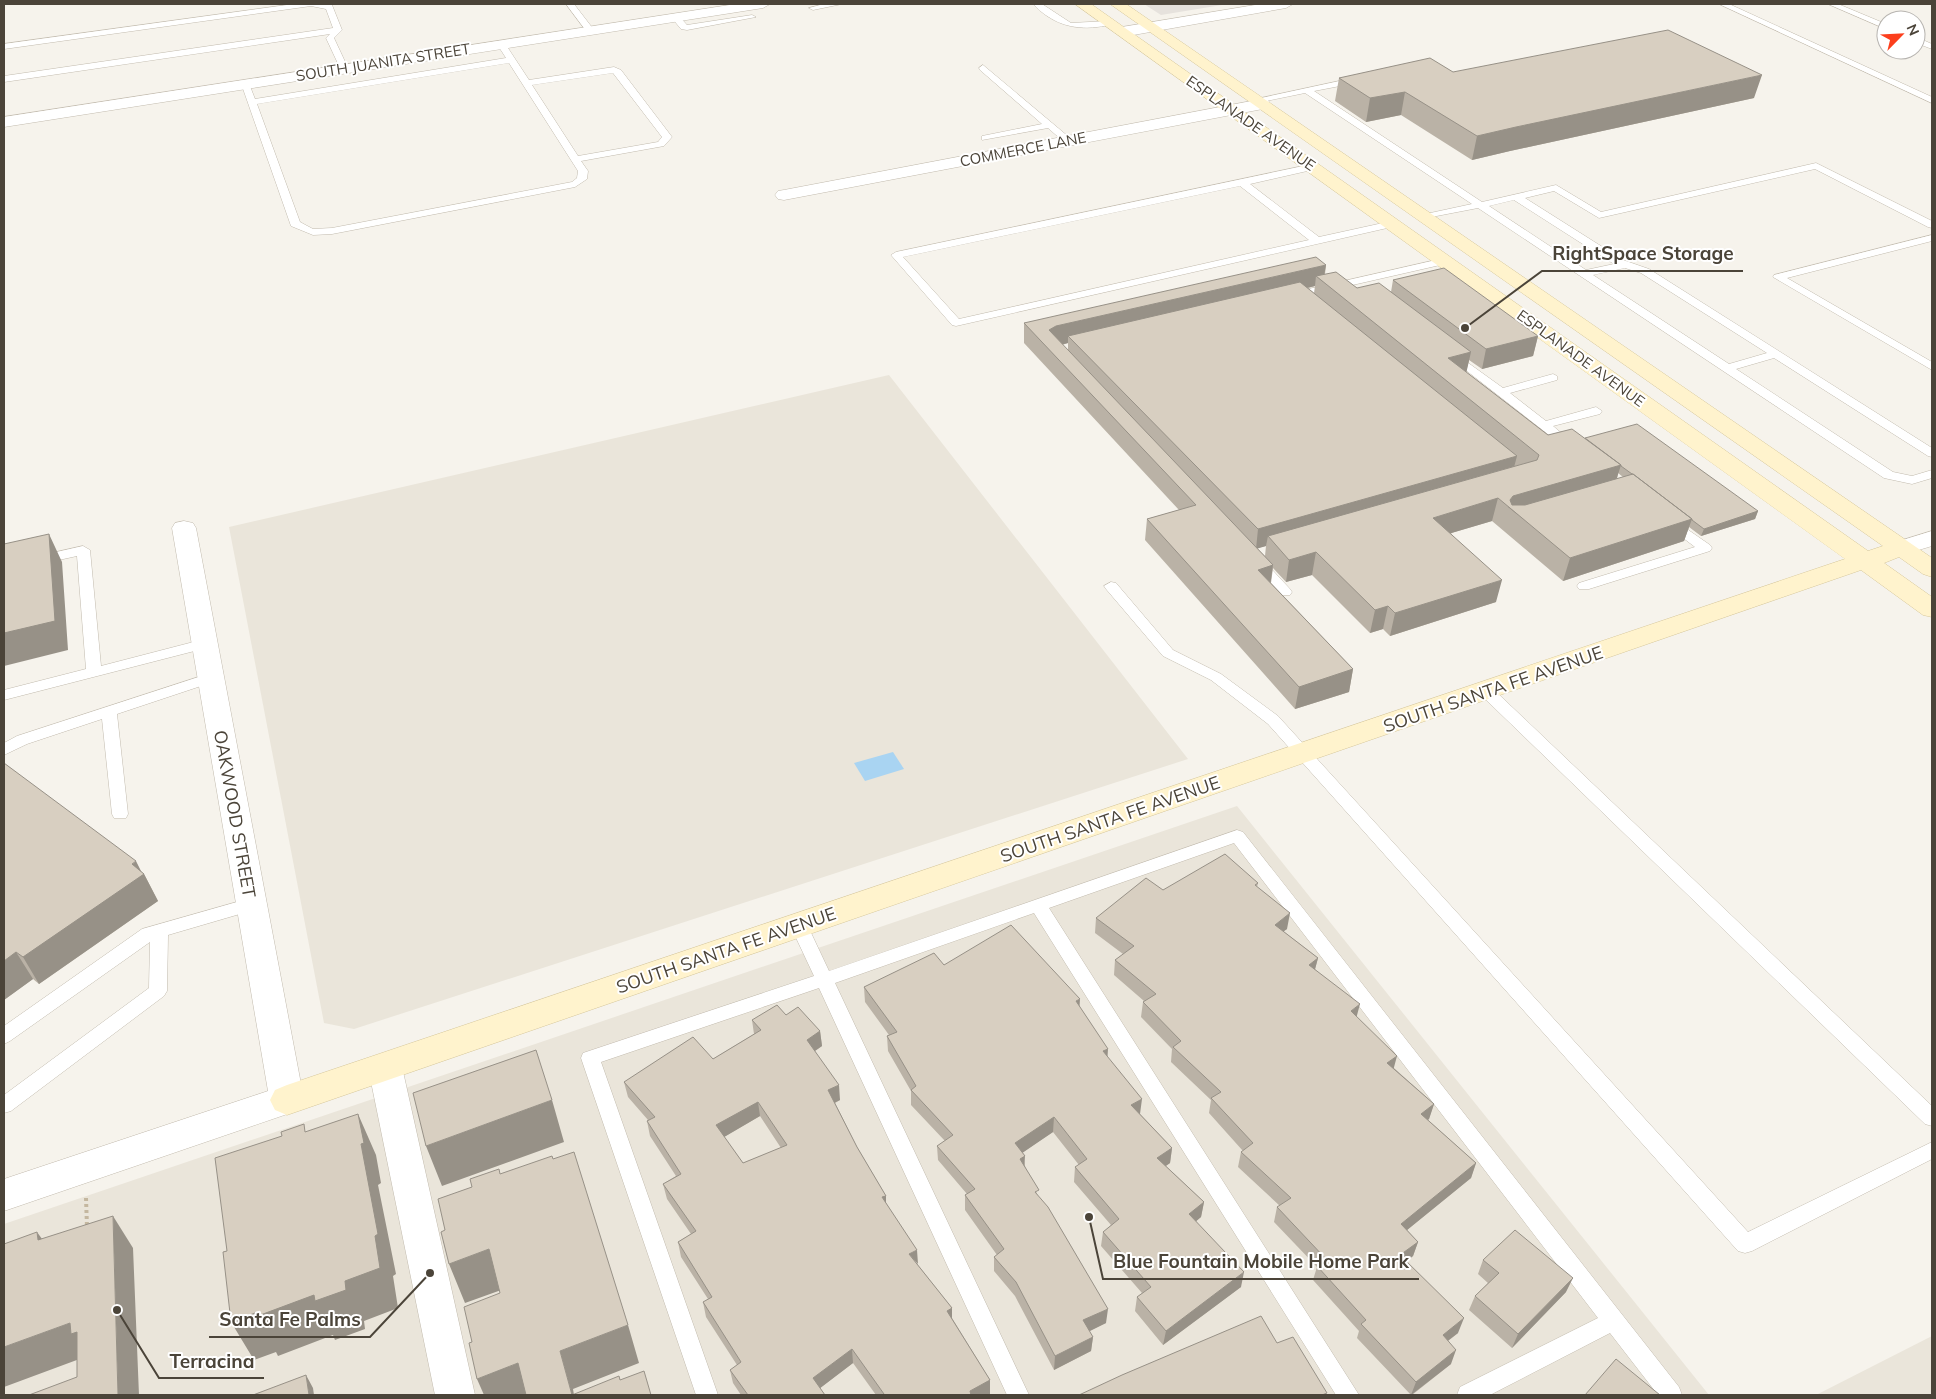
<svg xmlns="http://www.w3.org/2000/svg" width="1936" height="1399" font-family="Mulish,sans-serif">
<rect width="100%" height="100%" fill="#f6f3ec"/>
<path fill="#eae5da" d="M889,375L1188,759L354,1029L324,1023L229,527Z
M1237,806L1709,1395H4V1224Z
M1932,1336V1395H1816Z"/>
<path fill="#e6e2dd" d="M1144,4H1228L1161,15Z"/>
<path fill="#a9d4f2" d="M893,752L904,769L865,781L854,763Z"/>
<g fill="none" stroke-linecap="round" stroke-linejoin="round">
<g stroke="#c2bbae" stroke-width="1">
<path id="lane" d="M294,4L332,5L342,30L334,38L348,68L347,70L340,68L326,38L330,34L4,82V76L333,28L326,9L311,6L4,49V44Z
M566,4H574L594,30L593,32H587Z
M824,4H842L813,10L809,8Z
M1033,4H1042L1071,23L1108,21L1112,23C1108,26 1103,26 1097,27C1072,30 1051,23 1033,4Z
M1719,4H1729L1932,97V103Z
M1828,4H1838L1886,24V29Z
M672,15H678L687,25L752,15L756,17L687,30L681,29L671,17Z
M1916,37L1932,44V49L1916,43Z
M501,41L504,42L529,80L614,67L621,70L672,137L664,146L581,161L588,171L587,179L575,187L332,234L313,235L291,226L241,83L242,81H248L255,99L506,58L497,44ZM509,63L578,171L577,178L572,182L332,228L313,229L300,222L257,104ZM613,73L662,137L658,142L578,156L532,85Z
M983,65L1070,138V142H1064L1048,128L982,140V136L1042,124L980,70L979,68Z
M1358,77L1361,78V82L1314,91L1482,202L1556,185L1601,212L1816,163L1932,221V228L1928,227L1815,169L1599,218L1554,191L1525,198L1623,260L1649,269L1932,448V457L1928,456L1774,358L1736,369L1893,472L1912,476L1932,470V478L1912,484L1884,478L1478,208L1421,219V215L1472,204L1305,93L1256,103L1252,100ZM1514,200L1614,264L1586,270L1489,206ZM1625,268L1641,273L1767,353L1729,364L1593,275Z
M1313,164L1318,167L1316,169L1250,184L1319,237L1392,221L1396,222V226L956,326L952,325L891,255L896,252ZM1240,186L1309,240L959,319L903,257Z
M1932,235V241L1787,278L1932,362V370L1773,277L1774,275Z
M1445,258L1450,261L1449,263L1291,299L1286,296L1291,293Z
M1453,352L1503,388L1553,374L1557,376V380L1510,393L1546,421L1596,407L1602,411L1600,414L1553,426L1577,446L1575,449H1567L1449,357L1447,355Z
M1671,518L1710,545L1712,548L1710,551L1589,589H1579L1577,586L1579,583L1695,547L1666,525L1664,522L1666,519Z
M83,546L90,550L101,666L205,639L212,644L210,647L4,700V690L86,669L77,556L4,572V564Z
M1258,559L1263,560L1290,589L1292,592L1290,595H1280L1253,566L1251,563L1253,560Z
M1111,582L1116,583L1173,650L1221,674L1278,716L1748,1232L1932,1142V1159L1752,1251L1745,1253L1738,1251L1268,724L1211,680L1163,656L1106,589L1104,586Z
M211,673L218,678L216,681L117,714L128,814L126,818H114L112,814L102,719L27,744L4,755V743L17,736Z
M1486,686L1491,687L1932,1106V1126L1925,1124L1481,695L1479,691L1481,687Z
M1237,830L1243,832L1679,1387L1682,1395H1658L1610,1333L1490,1395H1457L1460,1387L1598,1318L1234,843L1049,908L1359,1395H1336L1034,913L835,983L1029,1395H1007L819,988L601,1062L718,1395H696L581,1058L583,1053L814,976L790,925L793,920L799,918L805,920L829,971Z
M251,898L257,899L260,904L257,909L168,935L167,991L164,996L11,1111L4,1113V1095L149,988L150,942L10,1041L4,1044V1026L142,929Z"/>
</g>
<g stroke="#c2bbae" stroke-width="1">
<path id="street" d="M736,4H770L763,8L4,127V117Z
M1261,4H1293L1286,8L1122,37L1114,32L1122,27Z
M1262,99L1268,100L1270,104L1268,108L784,200L778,199L775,195L778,191L784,190Z
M184,521L193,523L196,528L304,1100L299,1110L4,1211V1179L268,1091L172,528L175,523Z
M1932,531V546L1902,555L1893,553L1890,548L1893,543Z
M385,1053L397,1057L402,1067L475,1395H435L368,1067L373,1057Z"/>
</g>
<g stroke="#d6c79b" stroke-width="1">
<path id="secondary" d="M1075,4H1091L1868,551L1883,546L1110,4H1126L1932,558V577L1923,574L1899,557L1884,563L1932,597V617L1923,615L1861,570L287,1115L275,1110L270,1100L275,1090L287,1085L1845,559Z"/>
</g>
<path stroke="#c4b79f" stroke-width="4" stroke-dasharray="3 3" stroke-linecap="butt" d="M86,1198L87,1227"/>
<use href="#lane" fill="#fff" fill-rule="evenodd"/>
<use href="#street" fill="#fff" fill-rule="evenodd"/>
<use href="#secondary" fill="#fff3cd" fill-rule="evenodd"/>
</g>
<path fill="#bab2a6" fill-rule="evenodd" d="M1453,72L1754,98L1510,151L1472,160L1401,115L1366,122L1335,101L1339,78Z
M1326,265L1325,274L1357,288L1391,292L1393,280L1538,336L1533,356L1482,369L1469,360L1466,372L1548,435L1585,438L1758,511L1755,519L1701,536L1689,527L1684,541L1563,581L1492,521L1451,533L1496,602L1390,636L1383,629L1370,633L1312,575L1286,582L1273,568L1271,583L1353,669L1349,692L1295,709L1145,540L1147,519L1179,510L1024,343V323ZM1315,286L1314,293L1308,288ZM1068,343V350L1062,345ZM1618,473L1623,477L1617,479ZM1266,546L1265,556L1257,548Z
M4,763L144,874L158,901L39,984L33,979L4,1000Z
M1258,883L1257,887L1287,929L1283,931L1318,958L1315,969L1356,1017L1394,1068L1434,1104L1429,1119L1428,1120L1476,1163L1471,1178L1407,1230L1418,1242L1413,1256L1407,1261L1458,1333L1448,1341L1451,1364L1412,1395H1411L1357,1338L1359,1331L1313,1280L1317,1267L1274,1222L1277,1207L1280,1206L1238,1167L1241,1152L1243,1151L1209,1113L1211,1100L1171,1062L1172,1049L1141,1017L1143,1002L1144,1001L1114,975L1115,960L1123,954L1095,933L1096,918L1163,890Z
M944,965L1079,1007L1140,1114L1172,1148L1170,1163L1166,1166L1204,1202L1201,1217L1196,1221L1241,1287L1163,1345L1135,1311L1137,1297L1142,1293L1101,1246L1103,1232L1111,1225L1074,1182L1075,1167L1079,1165L1053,1132L1023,1152L1025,1166L1038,1196L1106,1323L1089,1331L1093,1337L1091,1351L1054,1370L1015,1296L994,1271V1257L997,1255L965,1210V1195L967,1194L938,1160L937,1146L945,1141L911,1105V1091L888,1051L887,1036L889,1035L865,1002L864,987Z
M786,1015L820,1031L822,1046L815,1051L840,1100L835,1103L857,1147L886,1196V1203L917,1264L952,1308V1318L990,1380V1394L987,1395H876L853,1363L820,1388L825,1395H741L733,1383L730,1370L737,1365L706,1317L703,1302L708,1299L681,1257L678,1242L691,1234L667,1199L663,1184L676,1176L650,1136L647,1121L648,1120L628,1097L624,1082L713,1059L754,1034L752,1020ZM760,1116L781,1148L743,1163L724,1137Z
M1483,1260L1566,1292L1512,1348L1469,1310L1475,1296L1488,1283L1478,1274Z"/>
<path fill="#979187" d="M1762,75L1754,98L1510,151L1472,160L1477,136L1516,127Z
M1405,92L1401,115L1366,122L1370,98Z
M1326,265L1323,282L1316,276L1315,286L1075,342L1068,336V343L1056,346L1049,330L1056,326Z
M1538,336L1533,356L1482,369L1486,349Z
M1471,352L1466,374L1443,379L1448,358Z
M1517,456L1512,475L1268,536L1266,546L1256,549L1258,529Z
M1621,465L1614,487L1518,515L1508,507L1510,500L1513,496Z
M1498,498L1492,521L1428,540L1433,518Z
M1758,511L1755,519L1701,536L1704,529Z
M1692,519L1684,541L1563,581L1570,558Z
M49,534L62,562L68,650L4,666V633Z
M1316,552L1312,575L1286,582L1289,560Z
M1273,565L1270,587L1258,570Z
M1502,580L1496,602L1390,636L1395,613Z
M1388,606L1383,629L1370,633L1375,610Z
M1353,669L1349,692L1295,709L1299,687Z
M136,861L143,875L144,874L158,901L39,984L23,957Z
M1290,913L1287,929L1272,940L1275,925Z
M16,952L33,979L4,1000V961Z
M1318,958L1314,973L1309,965Z
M1080,999L1079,1014L1076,1001Z
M1360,1004L1356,1019L1351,1011Z
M820,1031L822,1046L809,1055L807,1040Z
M1108,1049L1107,1064L1103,1051Z
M1397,1056L1393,1071L1387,1063Z
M839,1085L840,1100L830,1105L828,1090Z
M1142,1099L1140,1114L1130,1120L1131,1105Z
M552,1100L564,1142L442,1186L426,1146Z
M758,1102L760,1116L719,1140L716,1125Z
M1434,1104L1429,1119L1416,1128L1421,1114Z
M358,1114L376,1155L381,1183L378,1185L396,1274L393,1276L398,1308L364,1321L365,1329L335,1340L333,1335L278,1356L276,1352L254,1360L231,1322L345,1281L375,1236L361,1144Z
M1054,1117L1053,1132L1015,1158V1143Z
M1172,1148L1170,1163L1155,1173L1157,1158Z
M1025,1156L1024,1170L1020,1159Z
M1476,1163L1471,1178L1396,1239L1401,1224Z
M886,1196V1210L882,1197Z
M1204,1202L1201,1217L1187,1229L1189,1214Z
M113,1216L133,1248L139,1395H118Z
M37,1232L60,1264L38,1240Z
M1418,1242L1413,1256L1396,1269L1400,1255Z
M489,1249L504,1289L465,1303L449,1264Z
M917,1250L918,1264L909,1254Z
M1244,1272L1241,1287L1163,1345L1166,1331Z
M1573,1278L1566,1292L1512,1348L1518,1334Z
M952,1308V1322L947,1311Z
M1108,1309L1106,1323L1082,1335L1083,1320Z
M1464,1318L1458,1333L1437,1349L1443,1335Z
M70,1323L93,1354L4,1387V1347Z
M628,1325L639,1363L573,1389L574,1395H572L560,1351Z
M1093,1337L1091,1351L1054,1370L1055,1356Z
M852,1349L853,1363L815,1392L813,1378Z
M1456,1350L1451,1364L1411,1395L1416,1382Z
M518,1363L530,1395H484L477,1379Z
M306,1375L313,1388L314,1395H309Z
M990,1380V1394L987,1395H970V1391Z"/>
<path fill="#d8cfc1" stroke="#979187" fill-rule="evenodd" d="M1668,30L1762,75L1516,127L1477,136L1405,92L1370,98L1339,78L1430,58L1453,72Z
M1316,257L1326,265L1056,326L1049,330L1273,565L1258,570L1353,669L1299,687L1147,519L1196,505L1024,323Z
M1444,268L1538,336L1486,349L1393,280Z
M1336,272L1357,288L1379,283L1471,352L1448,358L1548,435L1572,429L1621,465L1513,496L1510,500L1512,505H1525L1633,474L1692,519L1570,558L1498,498L1433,518L1502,580L1395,613L1388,606L1375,610L1316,552L1289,560L1268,536L1537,460L1539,455L1316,276Z
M1300,282L1517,456L1258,529L1068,336Z
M1637,424L1758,511L1704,529L1692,520V519L1633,474H1632L1621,466V465L1585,438Z
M49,534L55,621L4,633V544Z
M4,763L136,861L132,864L144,874L23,957L16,952L4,961Z
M1225,854L1258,883L1255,885L1290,913L1275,925L1318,958L1309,965L1360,1004L1351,1011L1397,1056L1387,1063L1434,1104L1421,1114L1476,1163L1401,1224L1418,1242L1400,1255L1464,1318L1443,1335L1456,1350L1416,1382L1361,1324L1366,1320L1317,1266L1326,1259L1277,1207L1291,1198L1241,1152L1253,1143L1211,1098L1221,1092L1173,1047L1181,1041L1143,1002L1156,994L1115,960L1134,946L1096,918L1146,878L1163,890Z
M1011,925L1080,999L1076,1001L1108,1049L1103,1051L1142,1099L1131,1105L1172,1148L1157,1158L1204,1202L1189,1214L1244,1272L1166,1331L1137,1297L1151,1287L1103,1232L1119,1219L1075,1167L1087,1159L1054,1117L1015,1143L1025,1156L1020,1159L1039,1190L1035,1192L1048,1207L1108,1309L1083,1320L1093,1337L1055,1356L1016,1282L994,1257L1004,1249L965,1195L975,1189L937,1146L953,1135L911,1090L916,1086L887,1036L897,1032L864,987L934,953L944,965Z
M777,1005L786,1015L798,1007L820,1031L807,1040L839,1085L828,1090L857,1147L886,1196L882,1197L917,1250L909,1254L952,1308L947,1311L990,1380L970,1391L971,1395H881L884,1394L852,1349L813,1378L825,1395H748L730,1370L741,1362L703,1302L712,1297L678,1242L696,1231L663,1184L681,1174L647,1121L655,1117L624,1082L693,1037L713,1059L761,1030L752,1020ZM758,1102L787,1145L743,1163L716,1125Z
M536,1050L552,1100L426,1146L413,1093Z
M358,1114L364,1143L361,1144L378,1234L375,1236L380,1268L345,1281L346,1290L315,1301L314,1295L255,1317V1313L231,1322L223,1252L227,1251L215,1158L282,1136L281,1132L304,1124L305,1132Z
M574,1152L628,1325L560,1351L572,1395L619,1376L620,1380L644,1371L651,1395H526L518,1363L477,1379L469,1343L472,1342L464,1307L500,1293L489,1249L449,1264L441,1232L445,1230L438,1199L472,1187L470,1179L499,1169L500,1174L552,1156L553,1159Z
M113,1216L118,1395H29L77,1377V1332L71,1334L70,1323L4,1347V1244L37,1232L38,1240Z
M1515,1230L1573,1278L1518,1334L1475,1296L1499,1273L1483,1260Z
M1261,1316L1277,1343L1293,1337L1327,1393L1322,1395H1079L1122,1375Z
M1616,1359L1660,1395H1585Z
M306,1375L309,1395H253Z"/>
<g text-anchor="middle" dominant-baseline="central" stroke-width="4" stroke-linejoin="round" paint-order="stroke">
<g font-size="15" fill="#4b4439" stroke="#fff">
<text transform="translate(383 62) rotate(-9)">SOUTH JUANITA STREET</text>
<text transform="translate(1251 123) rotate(35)">ESPLANADE AVENUE</text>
<text transform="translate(1023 149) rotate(-11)">COMMERCE LANE</text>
<text transform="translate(1581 358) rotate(36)">ESPLANADE AVENUE</text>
</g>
<g font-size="18" fill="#4b4439" stroke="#fff">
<text transform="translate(1493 689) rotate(-19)">SOUTH SANTA FE AVENUE</text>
<text transform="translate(235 814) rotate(80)">OAKWOOD STREET</text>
<text transform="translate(1110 819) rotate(-19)">SOUTH SANTA FE AVENUE</text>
<text transform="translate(726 950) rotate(-19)">SOUTH SANTA FE AVENUE</text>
</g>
</g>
<path fill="none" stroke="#4b4439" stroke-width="2" d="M1465 328L1542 271H1743M1089 1217L1103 1279H1419M430 1273L370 1337H209M117 1310L159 1378H264"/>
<g fill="#4b4439" stroke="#fff" stroke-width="2">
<circle cx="1465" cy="328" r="5"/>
<circle cx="1089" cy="1217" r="5"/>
<circle cx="430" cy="1273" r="5"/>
<circle cx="117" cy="1310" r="5"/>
</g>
<g font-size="19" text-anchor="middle" font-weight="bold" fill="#4b4439" stroke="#fff" stroke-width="4" stroke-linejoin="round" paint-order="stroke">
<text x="1643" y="260">RightSpace Storage</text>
<text x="1261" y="1268">Blue Fountain Mobile Home Park</text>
<text x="290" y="1326">Santa Fe Palms</text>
<text x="212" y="1368">Terracina</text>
</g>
<rect width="1936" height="1399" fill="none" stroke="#4b4439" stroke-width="10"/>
<g transform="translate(1901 35) rotate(66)"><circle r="24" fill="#ffffff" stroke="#b7b4b0"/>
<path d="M0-4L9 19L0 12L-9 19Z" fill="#fc3f1d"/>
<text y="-8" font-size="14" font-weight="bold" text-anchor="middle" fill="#4b4439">N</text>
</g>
</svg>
